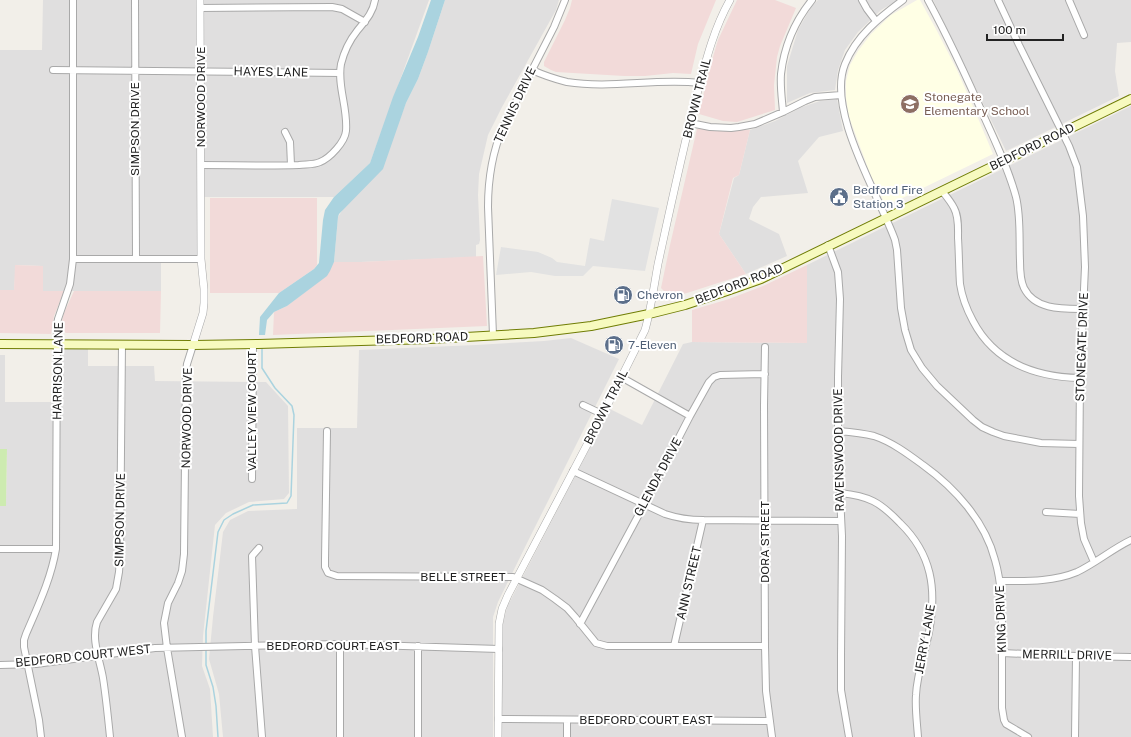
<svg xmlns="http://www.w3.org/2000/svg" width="1131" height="737" font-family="'Public Sans',sans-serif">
<rect width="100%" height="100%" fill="#f2efe9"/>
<path fill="#e0dfdf" d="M43,0H429L370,163L334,197H199L198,255H161V291H43V266L16,265L14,290H0V50H42Z
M445,0H559L556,10L502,107L488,135L479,174L478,195L480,240L479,244L476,245V257L361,262H334L338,217L399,121L406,103L418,79L428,52Z
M818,0H898L881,10L858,32L845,50L838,70L835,90L810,93L787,103V66L798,30L811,7Z
M933,0H1131V42L1117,43L1115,71L1119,96L1006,151Z
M837,99L843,131L819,137L798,161L808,193L761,197L753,207L749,219L779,234L787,256L746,274L719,234L734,178L739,175L750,130L775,121L802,107L820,101Z
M1131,106V737H502V628L507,607L610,409L642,425L683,344L692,342L807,343V265Z
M571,338L619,359L528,541L498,602L493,617V737H223L219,694L209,659L213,617L223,532L230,520L248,511L297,509V428H357L359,350L476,345L544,341Z
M88,348V366H154L155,381L266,382L288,406L289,493L284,499L249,502L226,513L215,525L203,636L202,666L210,689L213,737H0V506H6L7,449H0V355H5V402H60L59,349Z"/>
<path fill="#f2dad9" d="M572,0H716L698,44L691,74L673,73L645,76H624L556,72L551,70L544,66V62L565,20L570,8Z
M737,0H775L796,8L780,46L777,57L774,85L775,110L737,122L723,121L699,114L710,67L718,40Z
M697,129L750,130L739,175L733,178L719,234L746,274L687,293L670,297L661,288L670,245Z
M210,198H317V265L314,269L279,293H210Z
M483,256L487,326L273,335L274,312L287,306L326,276L334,262H361Z
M15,265L43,266V291H64L54,316L51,334L0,333V290H14Z
M807,265V343L692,342V310L729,299L763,286Z
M74,291H161L160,333H66L62,330V321L64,313Z"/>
<path fill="#ffffe5" d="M917,0H920L937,31L957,70L975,111L993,154L886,206L871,176L849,117L846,98V81L850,65L858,51L871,34L891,15Z"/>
<path fill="#cdebb0" d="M0,449H7L6,506H0Z"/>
<path fill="#e2e2e2" d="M612,199L659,208L645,271L593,266L583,276H555L531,272L496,275L501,247L538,252L552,258L557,262L585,266L590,238L604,241Z"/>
<path fill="#aad3df" d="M431,0H445L428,52L418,79L406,103L383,169L339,214L338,217L334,262L330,271L327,276L287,306L274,312L267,320L265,335H259L260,317L279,293L314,269L319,263L323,220L325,210L334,197L370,163L393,97L418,37Z"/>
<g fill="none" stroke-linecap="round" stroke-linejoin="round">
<path stroke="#aad3df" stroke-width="1.5" d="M206,645V631L218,532L224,520L233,514L253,505L287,503L291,496L294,415L292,406L275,388L262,368V346
M206,649V665L213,687L216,706L218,737"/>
<g stroke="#a9a9a9" stroke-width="8">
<path id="minor" d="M135,0L136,259
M862,0L867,9L876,21
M903,0C880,17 856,36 845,64C826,111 879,195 895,240L897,250L901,308L905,330L911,350L922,368L937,386L973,420L982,427L993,432L1004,436L1041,443L1079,444
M928,0C949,39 968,80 986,121C997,145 1009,171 1016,197C1021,217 1019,240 1020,261C1020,269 1020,280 1024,288C1035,310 1062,309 1083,309
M998,0L1019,45L1069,146L1077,167L1083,216L1085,267L1080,378L1079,496L1081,523L1084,539L1094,562
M1069,0L1084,35
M200,8L332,7L342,9L365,22
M53,70L340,73
M532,70C543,75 555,79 567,82C611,89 656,78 700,83
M783,112C782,99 780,87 781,74C784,47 795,21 812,0
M690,123L710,127L731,128L739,127L755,124L783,112L805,101L815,97L841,95
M285,132L290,142L291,165
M201,165C233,165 266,166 299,165C305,164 314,165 320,162C330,158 345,142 346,131C348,108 337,86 341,64C344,52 349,41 357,31C365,21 373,13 375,0
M942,191C946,196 951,202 954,208C959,217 958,229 958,238C959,253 959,269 960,284C962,297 967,310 973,321C995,363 1036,377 1080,378
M828,245L838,272L840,299L838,377V455L842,536L841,656V690L849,737
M73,259H201
M493,335L488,207C488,178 492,153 503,127L554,27L565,0
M765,347L764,405L765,646L766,691L772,737
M621,377L690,416
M583,405L602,414
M327,431L325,560V567L328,573L337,576L513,577L542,590L555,599L567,608L575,617L596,643L607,646H765
M838,431C850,432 862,433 874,436C892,442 908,454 923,465C955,488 985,521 995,560C1002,584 1002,608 1002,632C1002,657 1002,683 1002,708L1004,720L1006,724L1028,737
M573,471L665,514C677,518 690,520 703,520L841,521
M252,479L253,344
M840,493C869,496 880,502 900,523C932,554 937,589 929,632C925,653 917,673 916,695C915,708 917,723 918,737
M1046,512L1080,514
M259,548L252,556L255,646L262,737
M0,549H56
M1000,581C1026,581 1053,582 1077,572C1096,563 1112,549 1131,540
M580,624L644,505L690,416L709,382L714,377L720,375L765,374
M340,644V737
M418,646V737
M674,646L703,520
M1002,653L1076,656L1131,657
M0,665L36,664L155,648L340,644L499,649
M498,719L770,721
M567,720V737
M41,737L39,720L24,647V640L26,634C38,606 51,579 56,549L57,325L58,319L70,284L73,259V0
M110,737C108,717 106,697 103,678C100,660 91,640 97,622L116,589L119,572L120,558L122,344
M182,737L167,648L164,623L168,603L178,583L182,571L184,554L186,372L187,364L193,345
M1075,737L1076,656"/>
</g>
<g stroke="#a9a9a9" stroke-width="8">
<path id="tertiary" d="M193,345L203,313L204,303V289L201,259L200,0
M498,737L499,624L502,609L508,595L599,422L645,330C651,309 654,286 658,264C670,209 682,153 696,98C705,64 713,30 730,0"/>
</g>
<g stroke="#707d05" stroke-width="10">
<path id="secondary" d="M0,344L193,345L258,344L430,339L534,333L591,326L649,314L685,305L727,291L761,279L1131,99"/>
</g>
<use href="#minor" stroke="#fff" stroke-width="6"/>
<use href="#tertiary" stroke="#fff" stroke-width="7"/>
<use href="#secondary" stroke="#f7fabf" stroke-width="8"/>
</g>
<defs>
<g id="school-disc" transform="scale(1)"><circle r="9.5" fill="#8d6e63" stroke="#fff"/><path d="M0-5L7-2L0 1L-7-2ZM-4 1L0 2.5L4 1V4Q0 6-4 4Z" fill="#fff"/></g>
<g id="civic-disc" transform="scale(1)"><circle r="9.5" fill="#5c6f8a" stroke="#fff"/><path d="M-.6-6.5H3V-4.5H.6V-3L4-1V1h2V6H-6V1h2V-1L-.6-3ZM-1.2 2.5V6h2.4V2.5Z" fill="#fff"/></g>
<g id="fuel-disc" transform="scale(1)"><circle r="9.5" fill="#5c6f8a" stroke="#fff"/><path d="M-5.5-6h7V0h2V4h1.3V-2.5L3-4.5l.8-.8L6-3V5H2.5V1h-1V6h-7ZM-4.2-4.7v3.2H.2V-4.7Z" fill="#fff"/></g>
</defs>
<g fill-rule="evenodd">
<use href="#school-disc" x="910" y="104"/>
<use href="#civic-disc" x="839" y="197"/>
<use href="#fuel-disc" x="623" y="295"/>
<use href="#fuel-disc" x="614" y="345"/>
</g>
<g text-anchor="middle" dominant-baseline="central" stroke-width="4" stroke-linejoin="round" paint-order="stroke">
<g font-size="12" fill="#222" stroke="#fff">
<text transform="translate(271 72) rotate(1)">HAYES LANE</text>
<text transform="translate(201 97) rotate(-90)">NORWOOD DRIVE</text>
<text transform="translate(697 98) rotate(-76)">BROWN TRAIL</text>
<text transform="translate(515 105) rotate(-65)">TENNIS DRIVE</text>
<text transform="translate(135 129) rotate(-90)">SIMPSON DRIVE</text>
<text transform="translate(1032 147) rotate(-26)">BEDFORD ROAD</text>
<text transform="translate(739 284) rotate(-21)">BEDFORD ROAD</text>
<text transform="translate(422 338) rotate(-2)">BEDFORD ROAD</text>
<text transform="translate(1082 347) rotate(-88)">STONEGATE DRIVE</text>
<text transform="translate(58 371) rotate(-89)">HARRISON LANE</text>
<text transform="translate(606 407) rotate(-63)">BROWN TRAIL</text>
<text transform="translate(252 411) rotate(-90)">VALLEY VIEW COURT</text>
<text transform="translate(187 418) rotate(-89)">NORWOOD DRIVE</text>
<text transform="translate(839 450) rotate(-91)">RAVENSWOOD DRIVE</text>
<text transform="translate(658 477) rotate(-62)">GLENDA DRIVE</text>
<text transform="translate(120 520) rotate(-89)">SIMPSON DRIVE</text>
<text transform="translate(765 542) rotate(-90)">DORA STREET</text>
<text x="463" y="577">BELLE STREET</text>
<text transform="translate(689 583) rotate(-77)">ANN STREET</text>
<text transform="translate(1001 619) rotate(-92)">KING DRIVE</text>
<text transform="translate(925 639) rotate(-80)">JERRY LANE</text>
<text x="333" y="646">BEDFORD COURT EAST</text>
<text transform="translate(1067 655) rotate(1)">MERRILL DRIVE</text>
<text transform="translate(83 656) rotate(-6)">BEDFORD COURT WEST</text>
<text x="646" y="720">BEDFORD COURT EAST</text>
</g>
<g font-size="12" fill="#785e54" stroke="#fff" text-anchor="start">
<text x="924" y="97">Stonegate<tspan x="924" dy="14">Elementary School</tspan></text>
</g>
<g font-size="12" fill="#4e5e75" stroke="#fff" text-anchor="start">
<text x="853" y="190">Bedford Fire<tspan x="853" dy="14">Station 3</tspan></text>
<text x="637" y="295">Chevron</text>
<text x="628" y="345">7-Eleven</text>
</g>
</g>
<path d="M987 34v6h76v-6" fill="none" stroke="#222222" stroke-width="2"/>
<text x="993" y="34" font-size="12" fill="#222222" stroke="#ffffff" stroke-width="3" paint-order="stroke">100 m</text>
</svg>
